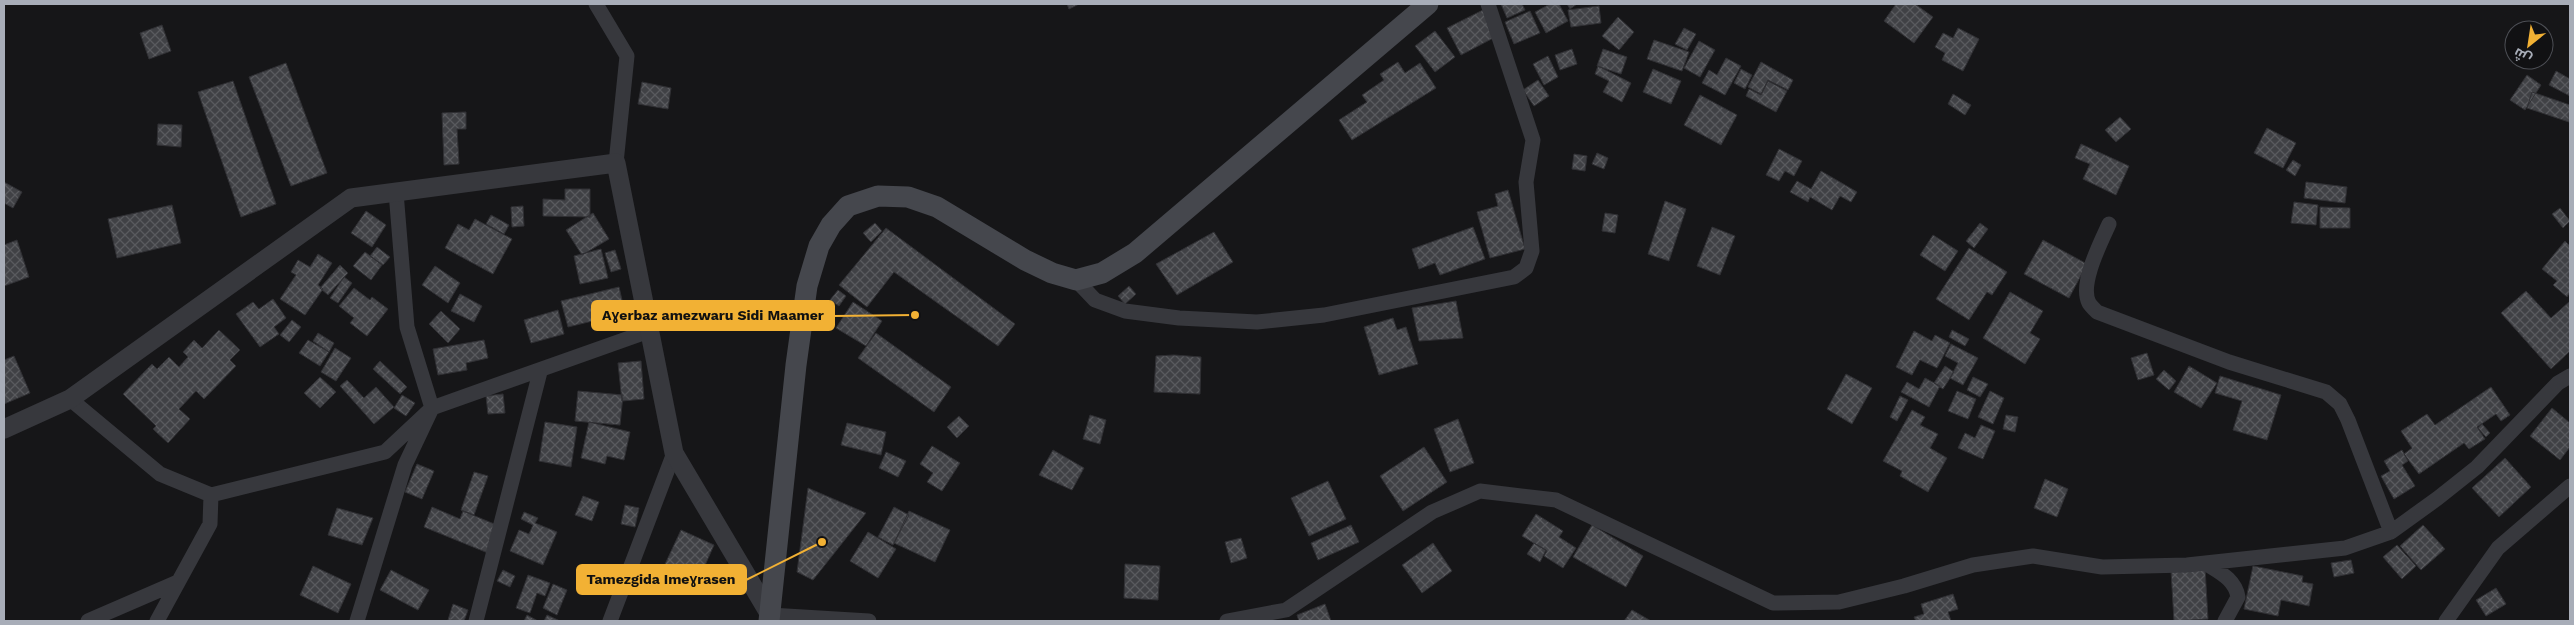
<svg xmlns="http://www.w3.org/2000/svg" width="2574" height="625" font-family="'Work Sans',Cairo,sans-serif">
<defs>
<pattern id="building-cross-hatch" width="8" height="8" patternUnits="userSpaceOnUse" patternTransform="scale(1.25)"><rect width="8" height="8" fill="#404145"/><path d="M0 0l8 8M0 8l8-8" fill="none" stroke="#595a5e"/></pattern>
</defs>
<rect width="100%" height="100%" fill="#161618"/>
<path fill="url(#building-cross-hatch)" stroke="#303034" d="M1067,4H1079L1069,9Z
M1501,4H1522L1525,10L1507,18Z
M1550,4H1559L1568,21L1546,33L1535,12Z
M1567,4H1577L1570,9Z
M1896,4H1915L1933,17L1914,43L1884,21Z
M1599,6L1601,23L1571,27L1568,10Z
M1485,9L1499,35L1461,55L1447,28Z
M1530,11L1540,33L1514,44L1505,22Z
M1618,17L1634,32L1619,50L1602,36Z
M162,25L171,51L149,59L140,33Z
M1684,28L1696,34L1687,50L1675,44Z
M1958,28L1979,39L1963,71L1942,60L1945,53L1935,47L1943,33L1953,38Z
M1435,31L1455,57L1435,72L1415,46Z
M1654,40L1689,52L1682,71L1647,59Z
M1699,41L1715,50L1700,77L1684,68Z
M1572,49L1577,64L1560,70L1555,55Z
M1603,49L1627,57L1621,74L1597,66Z
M1548,56L1558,77L1544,85L1533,64Z
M1726,58L1741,66L1725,95L1702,83L1709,70L1717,75Z
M1398,62L1405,73L1420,63L1436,88L1352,140L1339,120L1367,102L1362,95L1384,80L1380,74Z
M1761,62L1793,80L1788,90L1768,80L1761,94L1748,87Z
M286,63L327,173L291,186L249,77Z
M1598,66L1631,83L1622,102L1603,92L1609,81L1595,74Z
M1653,69L1681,81L1671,104L1643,92Z
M1741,69L1752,75L1745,89L1734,83Z
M2556,71L2570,79V96L2549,85Z
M2527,75L2541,85L2525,110L2510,100Z
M1538,80L1549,96L1534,106L1523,90Z
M233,81L276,204L241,217L198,92Z
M1768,81L1787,91L1776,112L1746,96L1749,89L1761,95Z
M642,82L671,88L668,109L638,104Z
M2532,92L2570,105L2569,122L2527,108Z
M1953,94L1971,105L1965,115L1948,104Z
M1700,95L1737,115L1721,145L1684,125Z
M466,112V129H457L459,164L444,165L442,113Z
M2120,117L2131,129L2116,142L2105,130Z
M158,124L182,125L181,147L157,145Z
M2267,128L2296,143L2283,168L2254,153Z
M2081,144L2129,166L2116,195L2083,179L2090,164L2075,158Z
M1779,149L1802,161L1794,176L1785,171L1779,181L1766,175Z
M1597,153L1608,158L1604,169L1592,164Z
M1574,154L1587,156L1585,171L1572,169Z
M2293,160L2301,165L2295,176L2286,170Z
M1821,171L1857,192L1851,202L1840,196L1832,210L1810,197L1808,202L1790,192L1797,181L1811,189Z
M4,182L22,192L13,208L4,203Z
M2306,182L2347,187L2345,203L2304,198Z
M565,189H590V217L543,216V199L565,200Z
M1508,190L1525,249L1490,258L1477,212L1498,206L1495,194Z
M1665,201L1686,209L1669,261L1648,254Z
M2294,202L2318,205L2316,225L2291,223Z
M172,205L181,243L117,258L108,219Z
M523,206L524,226L512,227L511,207Z
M2320,207L2350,208V228H2320Z
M2560,208L2570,221L2563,228L2552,214Z
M366,211L386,225L372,247L351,233Z
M593,213L609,239L582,255L566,230Z
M1605,213L1618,215L1615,233L1602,231Z
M491,215L509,225L504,234L486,224Z
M475,219L512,239L493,274L445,248L458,224L469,230Z
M875,223L882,231L871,242L863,233Z
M1980,223L1988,229L1974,248L1966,241Z
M1473,227L1485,259L1440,275L1435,263L1419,269L1412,249Z
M1712,227L1735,236L1720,275L1697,266Z
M886,228L1015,324L998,346L894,272L867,307L839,285Z
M1214,232L1233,262L1177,295L1156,264Z
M1933,235L1958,251L1945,271L1920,255Z
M17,240L29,277L4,286V245Z
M2043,240L2087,264L2069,298L2024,274Z
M2565,241L2570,246V292L2567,297L2553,285L2557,281L2542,269Z
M377,247L390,257L383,265L370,256Z
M1969,248L2007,272L1992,295L1987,292L1969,320L1936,299Z
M601,249L608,278L580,284L574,256Z
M615,250L621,269L611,272L605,253Z
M365,252L382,265L371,280L353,266Z
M318,254L332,263L318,285L323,289L305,315L280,299L296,275L291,272L298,260L310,267Z
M340,265L348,273L328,295L320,288Z
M435,266L460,283L448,303L422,285Z
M344,277L352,283L338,303L330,298Z
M1129,286L1136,294L1125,304L1118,296Z
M619,287L625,313L568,327L561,301Z
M354,288L370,300L372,297L388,309L367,336L350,323L354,318L339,306Z
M838,290L846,296L839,306L830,300Z
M2526,291L2551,318L2570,301V351L2551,369L2501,313Z
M2010,292L2043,311L2030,333L2040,339L2025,364L1983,338Z
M460,294L482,306L474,322L451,311Z
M273,299L286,318L274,327L279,334L260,347L236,314L253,302L259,309Z
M1456,301L1463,338L1419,341L1412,308Z
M853,302L882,321L866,346L836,328Z
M558,310L564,334L531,343L524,320Z
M441,311L460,329L448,343L429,324Z
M1393,318L1397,330L1406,327L1418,364L1379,375L1364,327Z
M292,320L301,327L289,342L280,335Z
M219,330L240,350L230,360L236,366L204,399L196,391L179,409L190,419L168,443L153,429L156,426L123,394L152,364L157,369L169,357L179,367L188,357L183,352L194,340L202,348Z
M1952,330L1969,339L1965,346L1949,337Z
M1914,331L1932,341L1935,335L1950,343L1937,368L1920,360L1912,375L1896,367Z
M318,333L334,343L329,352L313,341Z
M876,333L951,387L934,412L858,358Z
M308,340L329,352L320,366L299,353Z
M484,340L488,358L466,363L467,370L438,375L433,349Z
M1951,344L1978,358L1963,385L1950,378L1958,363L1945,356Z
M335,348L351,358L336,381L321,372Z
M2147,353L2154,375L2138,380L2131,358Z
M1174,355L1201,357L1200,394L1154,392L1156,356Z
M14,356L30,393L4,404V360Z
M380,361L407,387L400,394L373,369Z
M641,361L644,399L622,401L618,363Z
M1945,366L1954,372L1943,389L1934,383Z
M2189,366L2217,383L2201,408L2174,392Z
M2164,370L2176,381L2169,390L2156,379Z
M1846,374L1872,388L1852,424L1827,409Z
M2220,376L2281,395L2267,440L2233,430L2242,401L2215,393Z
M320,377L336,392L320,408L304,393Z
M1973,377L1988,384L1980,397L1967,390Z
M1925,378L1940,386L1929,407L1901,392L1907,382L1919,389Z
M347,380L364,398L376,387L394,407L374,424L340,386Z
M2491,387L2510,415L2501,421L2496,414L2477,427L2485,439L2469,449L2464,443L2419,474L2404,454L2412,448L2401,431L2427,414L2435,425Z
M578,391L623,395L620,425L575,421Z
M1957,391L1976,399L1968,419L1948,411Z
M1990,391L2004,398L1993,424L1978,417Z
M503,394L505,413L488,414L486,396Z
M402,395L415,403L406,416L394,408Z
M1900,396L1908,400L1897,421L1890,417Z
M2552,408L2570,423V447L2560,460L2530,436Z
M1912,410L1925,417L1920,425L1938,434L1930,448L1947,458L1928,492L1900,476L1902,471L1883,461Z
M1090,415L1106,420L1100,444L1083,439Z
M2006,415L2018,417L2015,432L2003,429Z
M959,416L969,426L957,438L947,427Z
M1458,419L1474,463L1450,472L1434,429Z
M545,422L577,427L571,467L539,461Z
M589,422L630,432L624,460L607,456L605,464L581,458Z
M847,423L886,432L881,455L841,445Z
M2482,424L2490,433L2486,437L2478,428Z
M1981,425L1995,431L1983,459L1958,448L1965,433L1975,438Z
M932,446L960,463L942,491L927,482L933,473L920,464Z
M1424,447L1447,482L1403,511L1380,476Z
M1053,450L1084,468L1072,490L1039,475Z
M2402,450L2408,461L2402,465L2415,486L2394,499L2381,476L2390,471L2384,461Z
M886,452L906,461L898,477L879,468Z
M2505,458L2531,487L2499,517L2472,488Z
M417,464L434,471L422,499L405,492Z
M474,472L488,476L474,515L461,510Z
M2045,479L2068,489L2057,517L2034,508Z
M1328,481L1346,519L1309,536L1291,498Z
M808,488L866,513L813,580L797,572Z
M583,496L599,502L592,521L575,515Z
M625,505L639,508L635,527L621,524Z
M432,507L460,519L463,511L499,526L488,553L424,527Z
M894,507L909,515L893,545L878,537Z
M337,508L373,518L362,545L328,535Z
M909,511L950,530L935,562L894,543Z
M524,512L538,518L535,523L557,532L543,565L510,551L519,530L529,534L533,525L521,519Z
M1536,514L1563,531L1559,537L1576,548L1563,568L1544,556L1547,551L1522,536Z
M1351,525L1359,542L1318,560L1311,543Z
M1592,525L1643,556L1626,587L1573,557Z
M2423,525L2445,549L2421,570L2400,546Z
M681,530L714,545L694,590L660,575Z
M868,532L896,549L878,578L850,561Z
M1241,538L1247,558L1231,563L1225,542Z
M1433,543L1452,571L1422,593L1402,565Z
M1534,543L1546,550L1540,562L1527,554Z
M2397,545L2416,566L2402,579L2383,557Z
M2351,560L2354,573L2334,577L2331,563Z
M1125,564L1160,566L1158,600L1124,598Z
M313,566L351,584L338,613L300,595Z
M2253,566L2303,576L2302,582L2313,584L2309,606L2281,600L2278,616L2244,609Z
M2205,568L2208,619L2174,621L2171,570Z
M391,570L429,590L418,610L380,590Z
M503,570L515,576L510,587L497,581Z
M528,575L550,583L545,596L537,593L530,613L516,608Z
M553,584L567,590L557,615L543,608Z
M2496,588L2506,604L2486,616L2476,600Z
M1953,594L1958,609L1948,612L1951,621H1916L1914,617L1924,614L1921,604Z
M453,604L468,610L464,621L448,620Z
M1325,604L1331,621H1299L1297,615Z
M1632,610L1651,621H1624Z
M527,615L538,621H524Z
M547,615L560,621H544Z"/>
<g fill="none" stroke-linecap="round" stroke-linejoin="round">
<path stroke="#37383d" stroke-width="15" d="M596,4L627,56L616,163
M2109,224C2101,242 2079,284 2089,303C2091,306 2095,310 2097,312L2229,362L2326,392L2340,404L2348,420L2391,532
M1076,280L1095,300L1125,311L1179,318L1257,322L1324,315L1514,277L1526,268L1532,251L1526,182L1533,140L1488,4
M70,399L160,474L211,495L385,452L432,408L649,331
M2205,563C2219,572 2235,579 2238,597L2225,621
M770,615L869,621
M88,621L178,582
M157,621L210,524L211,495
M357,621L405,465L432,408L407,327L396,192
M476,621L540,372
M610,621L674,453
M1227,621L1286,610L1432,512L1480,491L1556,500L1773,603L1839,602L1904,586L1973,565L2033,556L2102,567L2187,565L2345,548L2391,532L2438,498L2477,467L2558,383L2570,376
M2446,621L2498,548L2570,486"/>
<path stroke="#37383d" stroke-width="19" d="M4,429L70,399L351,198L616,163L674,453L770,615"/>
<path stroke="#45474d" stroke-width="21" d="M769,621L796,365L807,286L819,246L831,225L848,206L878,196L908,197L937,207L1025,260L1052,273L1076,280L1102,273L1135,253L1428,4"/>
</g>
<path fill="none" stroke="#f2b134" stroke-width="2" d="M915 315L834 316M822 542L746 580"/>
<g fill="#f2b134" stroke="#111113" stroke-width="2">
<circle cx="915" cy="315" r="5"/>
<circle cx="822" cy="542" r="5"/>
</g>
<g fill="#f2b134" stroke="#f2b134" stroke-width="2">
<rect x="592" y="301" width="242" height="29" rx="5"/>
<rect x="577" y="565" width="169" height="29" rx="5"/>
</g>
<g font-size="14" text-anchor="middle" font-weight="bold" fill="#111">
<text x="713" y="320">Aɣerbaz amezwaru Sidi Maamer</text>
<text x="661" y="584">Tamezgida Imeɣrasen</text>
</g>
<rect width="2574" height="625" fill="none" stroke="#a8adb8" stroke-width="10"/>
<g transform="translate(2529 45) rotate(210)"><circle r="24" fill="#111113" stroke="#4d4f55"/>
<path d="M0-4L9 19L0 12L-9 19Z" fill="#f2b134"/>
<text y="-8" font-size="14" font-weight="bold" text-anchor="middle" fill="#a8adb8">ش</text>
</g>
</svg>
